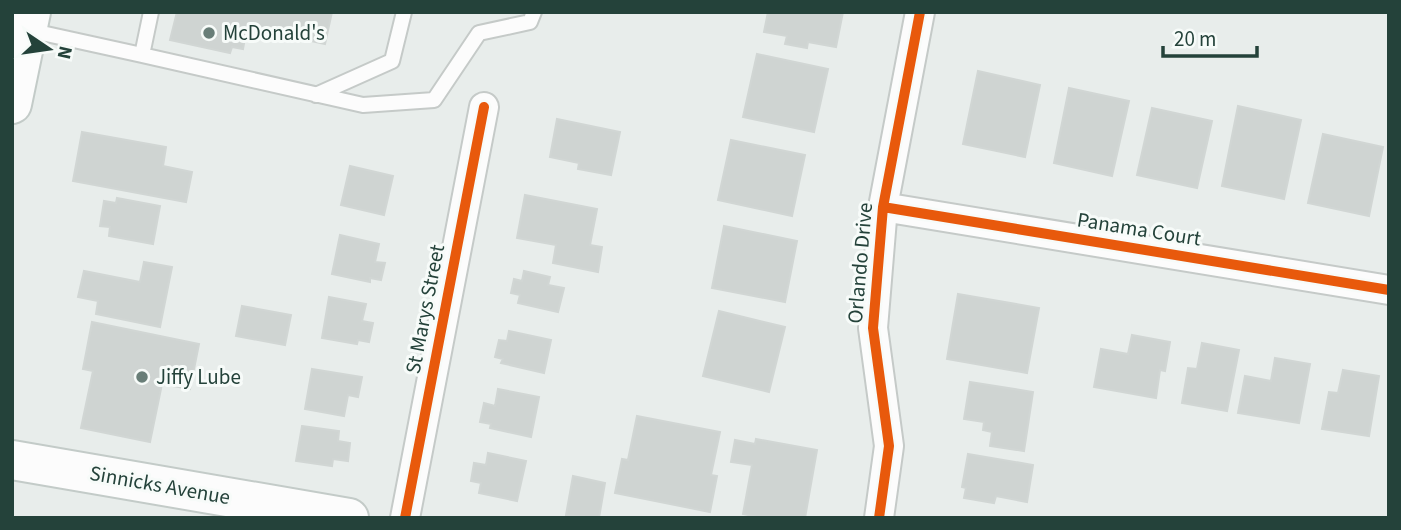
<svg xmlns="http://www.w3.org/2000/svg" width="1401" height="530" font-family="'Source Sans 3',sans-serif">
<rect width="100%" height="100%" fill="#e8edeb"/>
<path fill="#cfd4d2" stroke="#d1d6d4" stroke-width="2" d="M177,12H332L325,44L247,27L243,49L232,47L230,53L170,40Z
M768,12H843L836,47L808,42L807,48L785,44L787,36L764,32Z
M757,54L828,69L814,132L743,117Z
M978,71L1040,85L1025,157L963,144Z
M1069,88L1129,101L1112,176L1054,163Z
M1238,106L1301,120L1284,199L1222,186Z
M1152,108L1212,121L1197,188L1137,175Z
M557,119L620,132L611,175L578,169L579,163L550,157Z
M82,132L166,147L163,166L192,172L186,202L73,181Z
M1323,134L1383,147L1369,216L1308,203Z
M731,140L805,155L792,216L718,200Z
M350,166L393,176L384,215L341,205Z
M525,195L597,209L590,245L602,247L598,272L553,263L556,245L517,238Z
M117,198L160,206L153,244L109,236L110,227L100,226L104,201L116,203Z
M724,226L797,241L785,302L712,288Z
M340,235L379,244L375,262L385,263L381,280L370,278V282L332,274Z
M144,262L172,267L160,327L96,314L98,301L78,297L84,271L140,282Z
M524,271L550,277L548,285L564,288L558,312L518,303L520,295L511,293L514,279L522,281Z
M958,294L1039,308L1027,373L947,359Z
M329,297L366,304L362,321L373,323L369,342L358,340L357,344L322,338Z
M242,306L291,315L285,345L236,336Z
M719,311L785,327L769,392L703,376Z
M92,322L199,344L190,389L162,384L150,442L81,428L93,371L83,369Z
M509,331L551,340L544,373L501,363L503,359L495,357L499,340L507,341Z
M1132,335L1170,342L1165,371L1160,370L1156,398L1094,387L1101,349L1128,354Z
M1202,343L1239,350L1227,411L1182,403L1188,368L1197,369Z
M1275,358L1310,364L1299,423L1238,413L1245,376L1271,381Z
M312,369L362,377L358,397L348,395L344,416L305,409Z
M1343,370L1379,376L1369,436L1322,429L1329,392L1338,393Z
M970,382L1033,392L1024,451L990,446L992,432L983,430L984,422L964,419Z
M498,389L539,397L531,437L490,428L491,424L480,422L484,403L495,406Z
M637,416L720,432L711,475L717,476L710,512L615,493L622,459L628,460Z
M302,426L339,431L338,441L350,443L348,461L333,459L332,466L296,461Z
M756,439L817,450L805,518H763L743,514L752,465L731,462L735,440L755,444Z
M488,453L526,461L517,501L479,493L481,483L471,481L474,463L486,465Z
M968,454L1033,465L1027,502L996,496L994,503L964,498L966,488L962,487Z
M573,476L605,483L599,518L566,515Z"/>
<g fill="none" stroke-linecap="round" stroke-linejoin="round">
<g stroke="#c5cac8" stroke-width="18">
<path id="lane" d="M28,30L142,55L151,12
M142,55L363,105L434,100L479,33L530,22L534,12
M316,95L392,61L404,12"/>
</g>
<g stroke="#c5cac8" stroke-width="32">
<path id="street" d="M883,207L1389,290
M405,518L484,107
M879,518L889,446L873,328L883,207L920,12"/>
</g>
<g stroke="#c3cbc8" stroke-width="42">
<path id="secondary" d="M12,104L31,12
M12,460L349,518"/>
</g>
<use href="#lane" stroke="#fcfcfc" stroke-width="14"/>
<use href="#street" stroke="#fcfcfc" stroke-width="28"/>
<use href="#secondary" stroke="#fcfcfc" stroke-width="38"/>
<g stroke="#f7fbf9" stroke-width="15">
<path id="cycleway" d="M883,207L1389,290
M405,518L484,107
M879,518L889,446L873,328L883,207L920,12"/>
</g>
<use href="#cycleway" stroke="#e8590c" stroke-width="10"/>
</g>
<g fill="#697e78" stroke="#f7fbf9" stroke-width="2.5">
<circle cx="209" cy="33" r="7"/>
<circle cx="142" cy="377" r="7"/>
</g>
<g text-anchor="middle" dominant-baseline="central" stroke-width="6" stroke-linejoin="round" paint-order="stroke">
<g font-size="21" fill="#24423a" stroke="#f7fbf9" text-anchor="start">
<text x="223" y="33">McDonald's</text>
<text x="156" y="377">Jiffy Lube</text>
</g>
<g font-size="21" fill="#24423a" stroke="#f7fbf9">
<text transform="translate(1139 229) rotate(9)">Panama Court</text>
<text transform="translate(860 263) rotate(-85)">Orlando Drive</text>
<text transform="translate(425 309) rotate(-79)">St Marys Street</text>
<text transform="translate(160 485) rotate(10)">Sinnicks Avenue</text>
</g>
</g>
<rect width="1401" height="530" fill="none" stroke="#24423a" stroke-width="28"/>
<g transform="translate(49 49) rotate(103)" stroke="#f7fbf9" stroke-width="5" paint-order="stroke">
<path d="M0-5L12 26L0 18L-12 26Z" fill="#24423a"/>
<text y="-10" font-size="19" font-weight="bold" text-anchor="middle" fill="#24423a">N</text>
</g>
<path d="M1163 46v10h94v-10" fill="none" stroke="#24423a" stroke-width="3.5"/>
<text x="1174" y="46" font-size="21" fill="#24423a" stroke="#f7fbf9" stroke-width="5" paint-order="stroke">20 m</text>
</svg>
